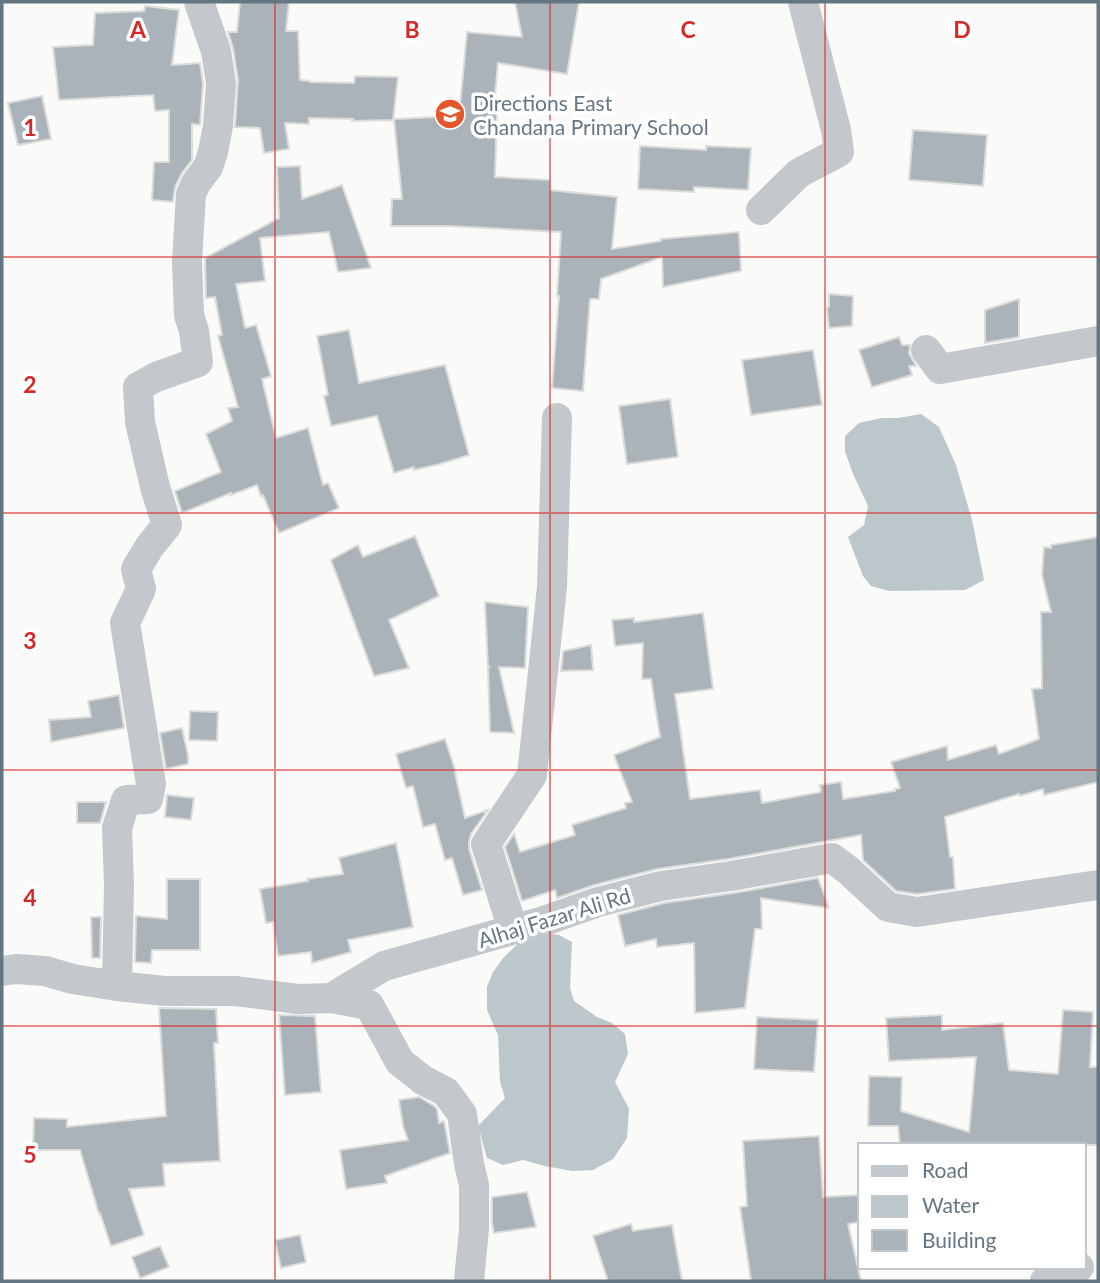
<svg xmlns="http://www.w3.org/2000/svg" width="1100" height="1283" font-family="Lato,sans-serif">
<rect width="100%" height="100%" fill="#fafaf8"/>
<path fill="#bbc7cb" d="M921,414L939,427L956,465L972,520L984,580L965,590L889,591L871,586L863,576L848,537L864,525L868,506L853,474L845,451V436L859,423L882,418H898Z
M540,933L559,935L572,942L570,988L574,1001L597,1017L612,1023L625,1034L628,1054L615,1082L629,1109L627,1138L613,1159L593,1170L572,1171L545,1166L523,1160L503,1165L487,1158L478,1126L505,1098L500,1082L498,1035L487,1010V987L493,972L504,957L520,942Z"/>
<path fill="#aab3b9" stroke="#dcdcda" stroke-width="2" d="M240,2H289L286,31H298L300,80L310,81V82L354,83L355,76L398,77L393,120L352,121L353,119L309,118V124L285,123L289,149L264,153L260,128L235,127L238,80L233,48L228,32H237Z
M515,2H579L567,74L498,63L494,107H497L495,177L550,180V190L617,197L612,249L661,241V239L739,232L741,271L663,287L662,257L601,279L599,299H590L583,391L552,388L559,296H557L561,232L448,226H391L392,199H402L394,119L459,116L467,32L522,37Z
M145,6L179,10L172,65L200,63L203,84L200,125L192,124V160L182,173L175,187L173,202L152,200L154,162H169V110L155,111L153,95L59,100L53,47L93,45L95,13L144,11Z
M42,96L51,139L18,145L8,103Z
M913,130L987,135L983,186L909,180Z
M640,146L706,150V146L751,148L748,190L694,187V192L638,189Z
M300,166L302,199L342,185L371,268L338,272L329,232L260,238L265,281L236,284L245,328L256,325L271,376L262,379L276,438L308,428L323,485L328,483L339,508L279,533L263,495L261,496L257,485L231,495V493L182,513L175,491L221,472L206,434L232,421L228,408L238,407L218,336L222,335L215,297L206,298L205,258L279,218L277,167Z
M829,294L853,296L852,326L829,328L827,308L829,307Z
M1019,299V337L985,343V310Z
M349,330L359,383L445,365L469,455L440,464L414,470V467L394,473L377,416L331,426L324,396L328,395L317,336Z
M899,337L902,345H910L909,353L916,366H909L912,375L872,387L859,350Z
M813,350L822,405L751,415L742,360Z
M670,399L678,457L627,464L619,406Z
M415,536L439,596L389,620L409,668L374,676L331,560L358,545L363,557Z
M1098,537V782L1044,795L1043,789L1020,796L1019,794L945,817L950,857H953L955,889L917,894L896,891L863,860L861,835L728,859L657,869L594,885L557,898L555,890L522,901L505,847L514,834L520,852L575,835L572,825L626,808L625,803L632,802L614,755L660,737L651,679H642L643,643L615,646L612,620L634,618V622L703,613L713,689L675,694L690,799L760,790L762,803L821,792L820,785L841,782L843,799L895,791V789L900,788L891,762L947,746L948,760L996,745L999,754L1039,739L1032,689L1042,688L1041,612H1051L1042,575L1044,547L1051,548V545Z
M485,602L528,607L525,668L499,667L514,733L490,732L488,667H491H488Z
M591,645L593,670L561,671L563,651Z
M119,695L124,728L51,742L49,720L91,717L88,701Z
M190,711L218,712L217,741L189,740Z
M182,728L188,755V764L166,769L160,733Z
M445,739L456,773H455L465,818L488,810L471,834L469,842V849L482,890L463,895L452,858L445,860L435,824L423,827L413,786L406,788L396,754Z
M167,795L194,798L191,820L165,817Z
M77,802H106L100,823H77Z
M396,843L413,927L348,940L351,952L312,963L311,952L278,956L273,922L266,923L260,889L308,881L307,879L343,874L339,858Z
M818,878L829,908L761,898L762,929H755L745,1008L695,1013L694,943L657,947L656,939L625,946L618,915L664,903L734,893Z
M167,879H200V950H152L151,963L135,962L136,916L167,919Z
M91,917H101L100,958H92Z
M159,1008L216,1009L218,1043H214L220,1161L163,1164L165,1186L129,1189L144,1235L111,1246L100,1213L99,1214L80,1150H33L34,1118L67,1119V1127L166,1116Z
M1063,1010L1093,1012L1090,1067H1098V1145H900L898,1126H868L869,1076L902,1077L901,1111L969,1132L976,1057L889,1061L886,1018L942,1015V1030L1003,1023L1009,1070L1058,1074Z
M279,1015L315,1016L321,1092L285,1095Z
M757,1017L818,1020L814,1072L754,1069Z
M419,1097L434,1106L437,1109L439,1123L444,1121L450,1153L385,1176L387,1183L346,1189L340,1150L408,1140L403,1126L399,1100Z
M819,1136L823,1197L860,1195V1222L848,1224L861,1281H751L740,1207L747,1206L743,1141Z
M527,1192L536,1227L494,1233L492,1223V1197Z
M631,1224L633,1231L672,1225L682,1281H608L593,1236Z
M300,1235L306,1262L281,1268L275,1240Z
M160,1246L169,1267L140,1278L132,1257Z"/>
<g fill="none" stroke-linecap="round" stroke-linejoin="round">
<path stroke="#c3c8cc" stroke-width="30" d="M761,210L799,173L839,152L836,130L803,2
M926,350L940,369L1098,341
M513,930L486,844L532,775L552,587L557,418
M2,971L16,969L45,971L73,979L117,986L165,991H235L298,999L331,998L384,966L544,921L598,902L661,886L731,876L832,858L848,870L888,907L917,912L1098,885
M117,986L119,885L117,828L126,800L148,799L151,784L125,623L141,589L136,569L150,546L167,525L155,487L140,422L138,387L156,377L198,362L194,331L189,315L187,262L191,194L196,183L208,167L213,152L218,126L221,83L216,51L199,2
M331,998L369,1005L400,1062L423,1080L446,1092L462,1114L469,1164L474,1185V1229L469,1281
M1045,1281L1079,1267"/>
</g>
<path fill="none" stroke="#d62828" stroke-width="2" stroke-opacity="0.55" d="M275,2V1281M550,2V1281M825,2V1281M2,257H1098M2,513H1098M2,770H1098M2,1026H1098"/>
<defs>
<g id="school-disc" transform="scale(1.575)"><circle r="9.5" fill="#e4572e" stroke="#fff"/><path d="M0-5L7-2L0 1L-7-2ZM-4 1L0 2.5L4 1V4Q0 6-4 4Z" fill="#fff"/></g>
</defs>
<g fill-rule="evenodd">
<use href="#school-disc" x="450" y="114"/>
</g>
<g text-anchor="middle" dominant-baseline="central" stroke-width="7" stroke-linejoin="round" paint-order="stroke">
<g font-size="21" fill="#657683" stroke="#fff" text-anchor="start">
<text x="473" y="102">Directions East<tspan x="473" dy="24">Chandana Primary School</tspan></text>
</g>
<g font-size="21" fill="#657683" stroke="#fff">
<text transform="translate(554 917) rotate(-17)">Alhaj Fazar Ali Rd</text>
</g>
</g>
<g font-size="23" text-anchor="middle" font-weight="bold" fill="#d62828" stroke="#fff" stroke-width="7" stroke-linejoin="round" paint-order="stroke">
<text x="138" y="38">A</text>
<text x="412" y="38">B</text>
<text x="688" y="38">C</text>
<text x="962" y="38">D</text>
<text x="30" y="136">1</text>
<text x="30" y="393">2</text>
<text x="30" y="649">3</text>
<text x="30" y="906">4</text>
<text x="30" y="1163">5</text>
</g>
<rect width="1100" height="1283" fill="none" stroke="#657683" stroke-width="7"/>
<rect x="858" y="1143" width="228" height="126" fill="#ffffff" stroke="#c1c8cd" stroke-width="2"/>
<rect x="872" y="1166" width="35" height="10" fill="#c3c8cc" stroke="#c1c8cd" stroke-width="2"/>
<text x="922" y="1178" font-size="21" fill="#657683">Road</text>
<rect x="872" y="1196" width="35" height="21" fill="#bbc7cb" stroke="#c1c8cd" stroke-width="2"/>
<text x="922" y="1213" font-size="21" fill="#657683">Water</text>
<rect x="872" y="1230" width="35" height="21" fill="#aab3b9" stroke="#c1c8cd" stroke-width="2"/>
<text x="922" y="1248" font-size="21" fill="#657683">Building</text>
</svg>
